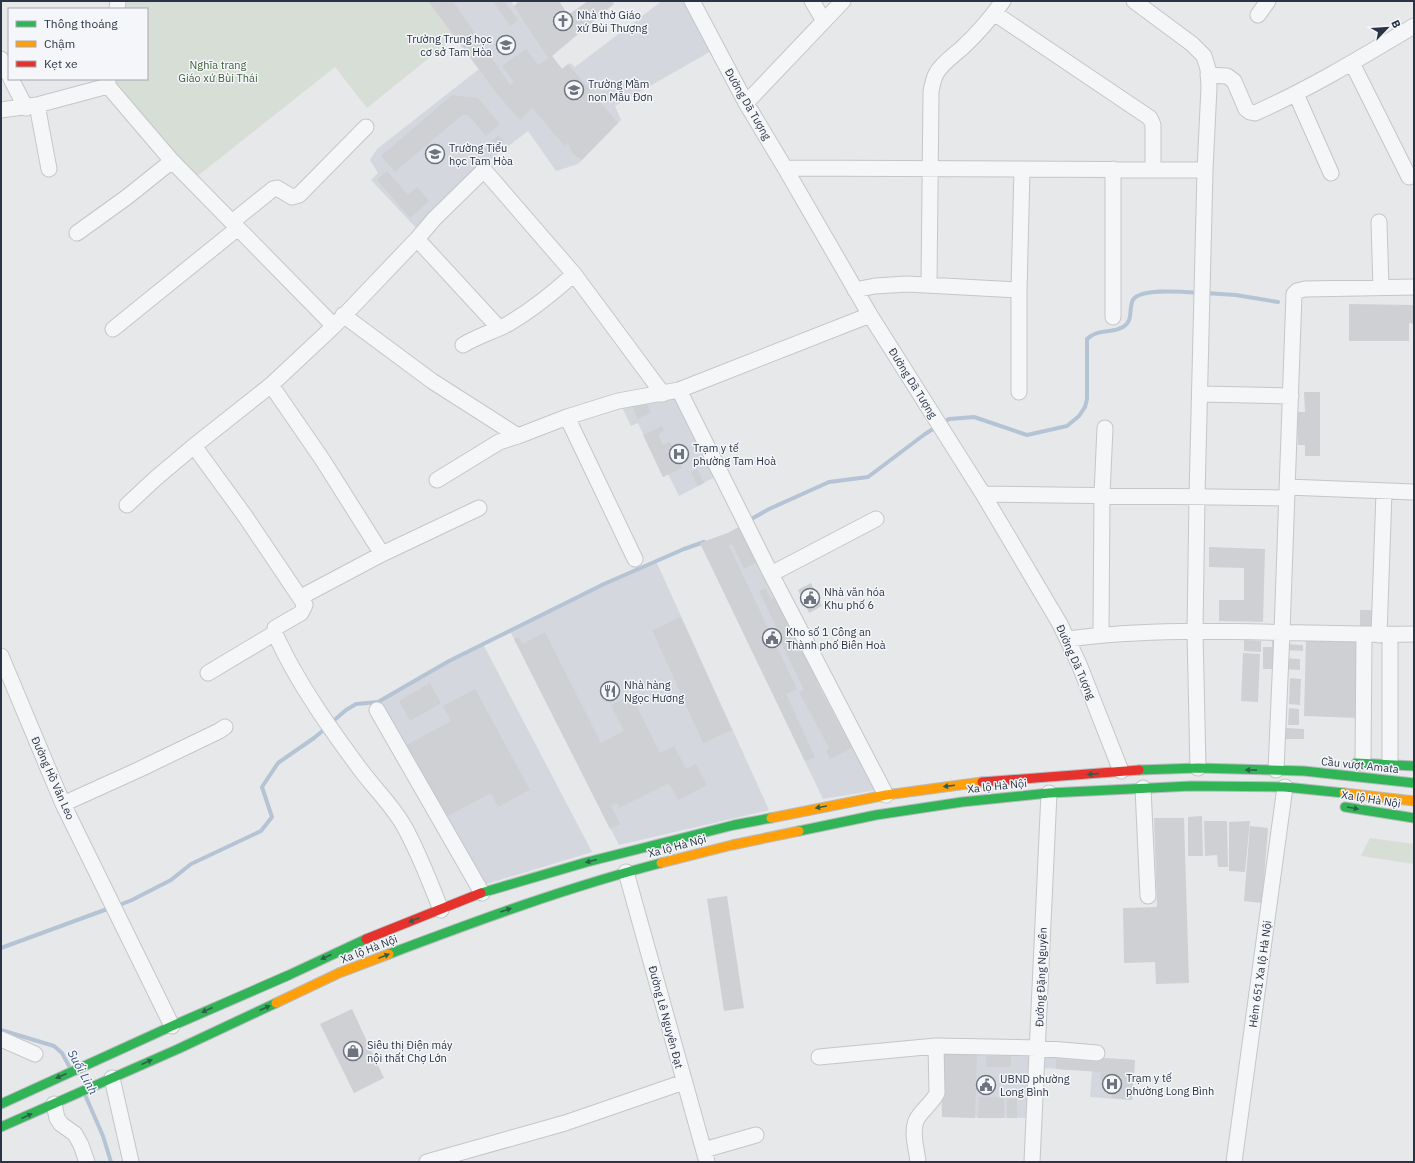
<svg xmlns="http://www.w3.org/2000/svg" width="1415" height="1163" font-family="'IBM Plex Sans',sans-serif">
<rect width="100%" height="100%" fill="#e6e8ea"/>
<path fill="#d4d7dd" d="M428,1H511L514,6L520,2L556,53L552,56L562,69L570,63L575,67L662,1H687L713,50L615,106L621,120L578,164L556,171L528,131L478,169L418,230L371,180L378,173L370,160L377,149L479,69Z
M676,395L717,476L679,496L668,474L663,477L638,423L631,426L621,405Z
M742,525L878,790L823,799L700,543L728,533Z
M656,561L769,810L619,845L510,631L604,584Z
M483,644L592,852L483,885L378,702L425,674Z
M941,1051L1033,1053L1029,1118L942,1117Z
M1042,1054L1135,1060L1132,1100L1090,1097L1092,1071L1042,1068Z"/>
<path fill="#d6ded6" d="M122,1H428L455,37L367,108L335,67L195,178L113,83V79H147V9H121Z
M1370,838L1414,844V864L1361,856Z"/>
<g fill="none" stroke-linecap="round" stroke-linejoin="round">
<path stroke="#b4c4d5" stroke-width="4" d="M1205,293L1236,295L1278,302
M748,521L769,509L829,482L868,477L925,434L949,419L974,417L1027,435L1067,426L1079,416L1085,407L1087,399V339C1098,328 1111,334 1123,327C1133,321 1129,311 1132,302C1136,287 1186,292 1199,293
M331,723L346,710L356,704L378,702L449,661L604,584L684,549L704,542
M117,906L132,900L171,880L191,864L261,831L272,817L262,787L278,763L314,738L326,728
M1,948L110,908
M1,1030L54,1046L62,1053L69,1066
M86,1097L103,1136L111,1162"/>
</g>
<path fill="#ced0d3" d="M428,1H453L510,85L514,82L502,66L526,49L538,65L548,58L514,6L519,1H559L568,15L588,1H612L614,4L552,56L562,69L568,64L618,123L582,160L573,154L568,143L565,146L532,108L520,120L497,94Z
M493,1H504L518,20L510,26Z
M452,95L478,98L500,124L486,136L468,115H462L395,172L381,156Z
M498,135L504,141L490,155L484,149Z
M387,171L408,195L417,187L429,201L410,218L377,180Z
M1349,304L1414,305V324L1409,323V341H1349Z
M1304,392H1320V456H1305V445H1298L1297,412H1305Z
M645,400L651,412L638,419L631,403Z
M662,426L664,431L658,434L663,445L670,442L675,454L670,457L671,461L677,458L682,468L663,477L643,435Z
M697,469L704,483L698,486L691,472Z
M742,525L759,561L744,569L732,544L729,546L797,689L786,694L815,757L805,761L700,543L728,533Z
M1209,547L1265,549L1263,622L1219,621V600H1244V568L1209,567Z
M811,583L822,606L809,613L798,590Z
M765,588L771,599L777,596L821,680L816,682L852,748L830,759L826,750L829,748L799,692L804,690L776,632L778,631L759,591Z
M1360,610H1372V628H1360Z
M681,617L732,730L703,743L652,630Z
M545,632L601,743L624,731L611,705L631,695L660,753L674,746L686,769L696,764L707,785L678,800L669,783L619,808L617,803L611,806L620,824L610,829L514,639L519,637L522,644Z
M1306,639L1361,641L1358,718L1304,716Z
M1244,640L1261,641V652L1244,651Z
M1272,641H1281L1280,669H1263V647H1272Z
M1286,644L1303,645V651L1285,650Z
M1243,653L1260,654L1258,702L1241,701Z
M1283,658L1300,659V670L1283,669Z
M1290,678L1301,679L1300,705L1289,704Z
M430,683L441,703L410,721L399,701Z
M475,689L530,790L498,807L491,793L444,818L403,747L451,721L443,706Z
M1289,708L1299,709V725H1288Z
M1285,728L1304,729V739H1285Z
M1202,816L1203,856H1188V817Z
M1154,818H1184L1189,983L1156,984L1155,962L1124,963L1123,908L1157,907Z
M1204,821H1227L1228,867H1218L1217,855L1205,856Z
M1250,821L1245,872L1229,871V822Z
M1250,826L1268,828L1262,903L1244,901Z
M727,896L744,1008L724,1011L707,899Z
M352,1009L384,1078L354,1093L320,1024Z
M941,1051H977L975,1118L942,1117Z
M986,1056H1011V1067H986Z
M1102,1058L1135,1060L1132,1100L1112,1098L1113,1081L1100,1080L1101,1072L1056,1069V1059L1101,1062Z
M979,1097L1004,1098V1118H978Z
M1007,1099H1017V1118H1007Z"/>
<g fill="none" stroke-linecap="round" stroke-linejoin="round">
<g stroke="#c4c6c8" stroke-width="17">
<path id="street" d="M692,1L746,103L785,168L870,315L983,494L1060,624L1079,664L1121,771
M812,1L824,21
M1134,1L1192,44L1204,56L1208,69L1209,87L1205,170L1197,496L1195,632L1198,768
M117,9L118,1
M994,13L1150,118L1153,125V170
M1258,15L1268,1
M1,59L9,75
M1352,63L1409,177
M1208,75L1227,76L1234,81L1246,109L1250,112L1255,113C1311,88 1362,57 1414,26
M11,79L26,108
M108,79V86L172,161L334,326L271,385L194,446L156,478L127,505
M1296,94L1331,173
M746,103L843,1
M37,105L49,169
M1,110L37,105L108,86
M785,168L1205,170
M232,222L273,189L277,188L292,197L299,195L366,127
M1379,222L1381,288
M77,233L127,197L172,161
M417,239L499,328
M929,285L931,92C932,86 933,80 936,74C941,64 953,56 962,48C977,34 991,18 1003,1
M855,290L875,286L907,284L1019,290
M343,315L432,381L518,436
M1113,317V169
M334,326L417,239L434,219L484,170L574,274L663,394
M113,329L238,228
M463,345C477,336 493,332 508,324C532,310 553,293 574,274
M271,385L322,459L382,554
M679,390L771,574L886,795
M1019,392V290L1022,170
M1200,394L1291,396
M567,417L635,559
M194,446L245,516L305,605L301,613L275,628V633L277,638C299,685 329,727 360,769C374,788 392,805 404,826C419,853 430,882 441,910
M437,480L499,442L518,436L567,417L618,401L679,390L870,315
M1287,487L1414,492
M983,494L1286,498
M771,574L876,519
M301,597L382,554L479,508
M1101,634L1102,494L1105,428
M1379,635L1384,492
M1068,639C1182,624 1299,636 1414,634
M1,656L63,804L172,1026
M208,673L275,633
M377,710L482,893
M1363,763L1364,635
M1390,764V635
M1276,770L1282,632L1294,294L1297,291L1305,289L1414,287
M1143,788L1148,896
M63,804L138,770L219,731L225,727
M626,872L707,1162
M1,1039L35,1054
M819,1057L936,1046L1038,1048L1097,1053
M112,1078L131,1162
M54,1104L57,1118L61,1124L75,1134L81,1145L87,1162
M704,1150L756,1135
M427,1162L565,1123L684,1082
M918,1162C917,1150 911,1133 916,1121C920,1111 932,1104 937,1093L936,1046
M1032,1162L1049,793
M1234,1162L1285,787"/>
</g>
<g stroke="#b8bbbf" stroke-width="11">
<path id="fast" d="M1356,763L1414,766
M1139,770L1198,768L1304,771L1414,783
M1345,807L1414,818
M799,831L876,815L962,802L1049,793L1191,786L1285,787L1344,793
M481,893L587,862L734,825L771,818
M389,954C479,920 568,887 661,863
M1,1104L172,1026L289,975L366,939
M1,1127L178,1049L276,1003"/>
</g>
<g stroke="#b8bbbf" stroke-width="11">
<path id="slow" d="M1344,793L1414,801
M771,818L886,795L982,782
M661,863L732,845L799,831
M276,1003L339,973L389,954"/>
</g>
<g stroke="#b8bbbf" stroke-width="11">
<path id="jam" d="M982,782L1139,770
M366,939L481,893"/>
</g>
<use href="#street" stroke="#f5f6f7" stroke-width="15"/>
<use href="#fast" stroke="#30b455" stroke-width="9"/>
<use href="#slow" stroke="#ff9f0a" stroke-width="9"/>
<use href="#jam" stroke="#e5322d" stroke-width="9"/>
</g>
<defs><path id="oneway-solid" d="M-6-.8H1V-3.2L6.5 0L1 3.2V.8H-6Z"/></defs>
<g fill="#2d614b">
<use href="#oneway-solid" transform="translate(1251 770) rotate(-179)"/>
<use href="#oneway-solid" transform="translate(1093 774) rotate(175)"/>
<use href="#oneway-solid" transform="translate(949 786) rotate(173)"/>
<use href="#oneway-solid" transform="translate(821 807) rotate(170)"/>
<use href="#oneway-solid" transform="translate(1353 808) rotate(10)"/>
<use href="#oneway-solid" transform="translate(591 861) rotate(165)"/>
<use href="#oneway-solid" transform="translate(506 910) rotate(-19)"/>
<use href="#oneway-solid" transform="translate(414 920) rotate(159)"/>
<use href="#oneway-solid" transform="translate(384 956) rotate(-21)"/>
<use href="#oneway-solid" transform="translate(326 957) rotate(155)"/>
<use href="#oneway-solid" transform="translate(265 1008) rotate(-25)"/>
<use href="#oneway-solid" transform="translate(207 1010) rotate(156)"/>
<use href="#oneway-solid" transform="translate(147 1062) rotate(-24)"/>
<use href="#oneway-solid" transform="translate(61 1076) rotate(156)"/>
<use href="#oneway-solid" transform="translate(27 1116) rotate(-24)"/>
</g>
<defs>
<g id="church-ring" transform="scale(1)"><circle r="9.5" fill="#f4f6f9" stroke="#6c737f" stroke-width="1.5"/><path d="M-1.2-6h2.4v3.5h3.3v2.4h-3.3V6h-2.4V-.1h-3.3v-2.4h3.3Z" fill="#6c737f"/></g>
<g id="school-ring" transform="scale(1)"><circle r="9.5" fill="#f4f6f9" stroke="#6c737f" stroke-width="1.5"/><path d="M0-5L7-2L0 1L-7-2ZM-4 1L0 2.5L4 1V4Q0 6-4 4Z" fill="#6c737f"/></g>
<g id="hospital-ring" transform="scale(1)"><circle r="9.5" fill="#f4f6f9" stroke="#6c737f" stroke-width="1.5"/><path d="M-5-5h3v3.5h4V-5h3V5h-3V1.5h-4V5h-3Z" fill="#6c737f"/></g>
<g id="civic-ring" transform="scale(1)"><circle r="9.5" fill="#f4f6f9" stroke="#6c737f" stroke-width="1.5"/><path d="M-.6-6.5H3V-4.5H.6V-3L4-1V1h2V6H-6V1h2V-1L-.6-3ZM-1.2 2.5V6h2.4V2.5Z" fill="#6c737f"/></g>
<g id="restaurant-ring" transform="scale(1)"><circle r="9.5" fill="#f4f6f9" stroke="#6c737f" stroke-width="1.5"/><path d="M-5-6h1v4h1v-4h1v4h1v-4h1v5L-1.5 .5V6h-2V.5L-5-1ZM5-6V6H3V1.5H1.5Q1.5-4 5-6Z" fill="#6c737f"/></g>
<g id="shop-ring" transform="scale(1)"><circle r="9.5" fill="#f4f6f9" stroke="#6c737f" stroke-width="1.5"/><path d="M-5-2.5h2.3a2.7 3.5 0 0 1 5.4 0H5L5.5 6h-11ZM-1.5-2.5h3a1.5 2.3 0 0 0-3 0Z" fill="#6c737f"/></g>
</defs>
<g fill-rule="evenodd">
<use href="#church-ring" x="563" y="21"/>
<use href="#school-ring" x="506" y="45"/>
<use href="#school-ring" x="574" y="90"/>
<use href="#school-ring" x="435" y="154"/>
<use href="#hospital-ring" x="679" y="454"/>
<use href="#civic-ring" x="810" y="598"/>
<use href="#civic-ring" x="772" y="638"/>
<use href="#restaurant-ring" x="610" y="691"/>
<use href="#shop-ring" x="353" y="1051"/>
<use href="#hospital-ring" x="1112" y="1084"/>
<use href="#civic-ring" x="986" y="1085"/>
</g>
<g text-anchor="middle" dominant-baseline="central" stroke-width="3" stroke-linejoin="round" paint-order="stroke">
<g font-size="11" fill="#2b3445" stroke="#f4f6f9" text-anchor="start">
<text x="577" y="15">Nhà thờ Giáo<tspan x="577" dy="13">xứ Bùi Thượng</tspan></text>
<text x="492" y="39" text-anchor="end">Trường Trung học<tspan x="492" dy="13">cơ sở Tam Hòa</tspan></text>
<text x="588" y="84">Trường Mầm<tspan x="588" dy="13">non Mẫu Đơn</tspan></text>
<text x="449" y="148">Trường Tiểu<tspan x="449" dy="13">học Tam Hòa</tspan></text>
<text x="693" y="448">Trạm y tế<tspan x="693" dy="13">phường Tam Hoà</tspan></text>
<text x="824" y="592">Nhà văn hóa<tspan x="824" dy="13">Khu phố 6</tspan></text>
<text x="786" y="632">Kho số 1 Công an<tspan x="786" dy="13">Thành phố Biên Hoà</tspan></text>
<text x="624" y="685">Nhà hàng<tspan x="624" dy="13">Ngọc Hương</tspan></text>
<text x="367" y="1045">Siêu thị Điện máy<tspan x="367" dy="13">nội thất Chợ Lớn</tspan></text>
<text x="1126" y="1078">Trạm y tế<tspan x="1126" dy="13">phường Long Bình</tspan></text>
<text x="1000" y="1079">UBND phường<tspan x="1000" dy="13">Long Bình</tspan></text>
</g>
<g font-size="11" fill="#3f6138" stroke="#f4f6f9">
<text x="218" y="65">Nghĩa trang<tspan x="218" dy="13">Giáo xứ Bùi Thái</tspan></text>
</g>
<g font-size="11" fill="#2b3445" stroke="#f4f6f9">
<text transform="translate(748 104) rotate(60)">Đường Dã Tượng</text>
<text transform="translate(913 383) rotate(58)">Đường Dã Tượng</text>
<text transform="translate(1076 662) rotate(66)">Đường Dã Tượng</text>
<text transform="translate(1360 765) rotate(6)">Cầu vượt Amata</text>
<text transform="translate(53 778) rotate(66)">Đường Hồ Văn Leo</text>
<text transform="translate(997 786) rotate(-6)">Xa lộ Hà Nội</text>
<text transform="translate(1371 799) rotate(9)">Xa lộ Hà Nội</text>
<text transform="translate(677 846) rotate(-15)">Xa lộ Hà Nội</text>
<text transform="translate(369 949) rotate(-21)">Xa lộ Hà Nội</text>
<text transform="translate(1260 974) rotate(-82)">Hẻm 651 Xa lộ Hà Nội</text>
<text transform="translate(1041 977) rotate(-88)">Đường Đặng Nguyên</text>
<text transform="translate(666 1017) rotate(75)">Đường Lê Nguyên Đạt</text>
</g>
<g font-size="12" font-style="italic" fill="#34527a" stroke="#f4f6f9">
<text transform="translate(83 1072) rotate(61)">Suối Linh</text>
</g>
</g>
<rect width="1415" height="1163" fill="none" stroke="#2b3445" stroke-width="4"/>
<rect x="8" y="8" width="140" height="72" fill="#f4f6f9" stroke="#a4a8b1"/>
<rect x="16" y="21" width="20" height="6" fill="#30b455" stroke="#a4a8b1"/>
<text x="44" y="28" font-size="12" fill="#2b3445">Thông thoáng</text>
<rect x="16" y="41" width="20" height="6" fill="#ff9f0a" stroke="#a4a8b1"/>
<text x="44" y="48" font-size="12" fill="#2b3445">Chậm</text>
<rect x="16" y="61" width="20" height="6" fill="#e5322d" stroke="#a4a8b1"/>
<text x="44" y="68" font-size="12" fill="#2b3445">Kẹt xe</text>
<g transform="translate(1387 28) rotate(65)" stroke="#f4f6f9" stroke-width="3" paint-order="stroke">
<path d="M0-3L7 15L0 10L-7 15Z" fill="#2b3445"/>
<text y="-6" font-size="11" font-weight="bold" text-anchor="middle" fill="#2b3445">B</text>
</g>
</svg>
